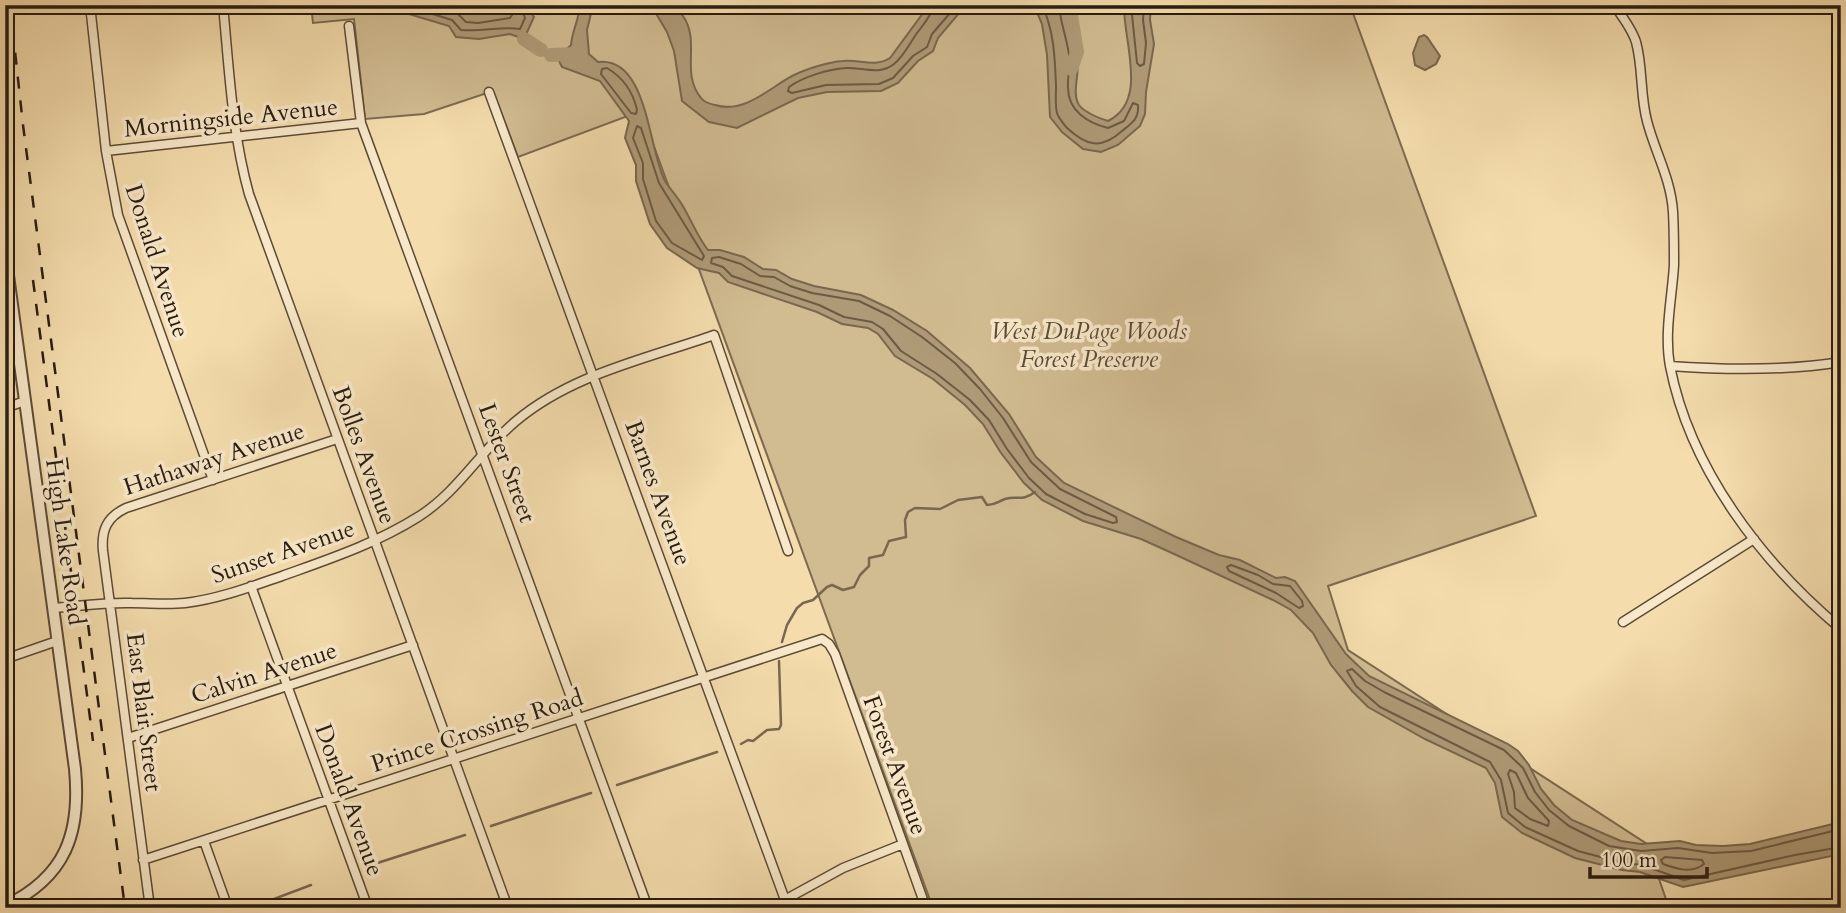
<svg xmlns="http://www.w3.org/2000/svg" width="1846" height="913" font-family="Cardo,serif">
<rect width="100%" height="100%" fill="#f4dcac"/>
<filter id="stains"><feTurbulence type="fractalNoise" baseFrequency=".00286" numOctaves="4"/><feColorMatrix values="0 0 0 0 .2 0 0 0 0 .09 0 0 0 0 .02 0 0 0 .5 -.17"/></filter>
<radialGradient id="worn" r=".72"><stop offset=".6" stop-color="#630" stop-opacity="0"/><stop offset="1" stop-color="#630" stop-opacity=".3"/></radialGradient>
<path fill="#d1bb91" stroke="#7d6b50" stroke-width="2" d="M311,5H1350L1536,516L1328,586L1348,650L1647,844L1669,908H933L641,111L518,157L493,91L424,114L365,119L354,19L313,23Z"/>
<path fill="#af9a77" stroke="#79674e" stroke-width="2" d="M379,5H525L534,17L524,39L510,34L479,39L456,37L449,26Z
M580,5H593L587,30L589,54L598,62C648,56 648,149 665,181C670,189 676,195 681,203C691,219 697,236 708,250H720L744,257L763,269L776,270L792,279L814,286L861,295L893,310L927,331L970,368L1009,414L1036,457L1064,483L1176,537L1219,555L1240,560L1276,578L1285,577L1295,581L1346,654L1369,676L1508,744L1518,751L1529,765L1541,789L1554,805L1572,820L1621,841L1641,844L1680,841L1696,845L1723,846L1750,844L1841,822V854L1683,887L1640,872L1622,870L1575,858L1522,833L1502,817L1495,783L1486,768L1425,739L1368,707L1352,691L1331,665L1313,633L1291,610L1273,600L1172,553L1141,539L1083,521L1042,500L1024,483L1001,453L983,424L965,405L933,379L895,356L878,334L868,328L842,324L817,312L728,282L719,273L697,268L667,248L650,224L636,181V165L625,138L629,121L600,81L562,67L559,61L562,54L571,45C572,31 579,20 580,5Z
M651,5H672C675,9 680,12 683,16C701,42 680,72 701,98C704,102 710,104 715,105C744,114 768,89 792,76C806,69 828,62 843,61C860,59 874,68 890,58L929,5H966L938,38L933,51L918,61L898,83L881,91L827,92L798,98L737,128L709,122L682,101L674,51L667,32Z
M1034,5H1065C1071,28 1080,54 1077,77C1076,86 1074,97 1079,105C1085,113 1099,118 1108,121C1149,101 1123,41 1124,5H1151L1150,20L1154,44L1146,92L1145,114L1140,126L1118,145L1101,152L1083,149L1062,132L1050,117L1047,55L1042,24Z
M1424,35L1427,37L1440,56L1436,64L1425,70L1415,65L1413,53L1419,37Z"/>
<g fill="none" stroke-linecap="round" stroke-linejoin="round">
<path stroke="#6c5a44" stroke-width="2" d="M403,5L452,20L461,30C481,32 501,26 520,29L525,18L520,5
M434,5L457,13L466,22L478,23L510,18L512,15L511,5
M934,5C932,15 923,25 917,33C910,43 903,57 894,64C879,76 862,67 846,68C828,69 803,77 789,87L788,91L792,93L826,85L879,84L893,78L913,56L927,47L932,34L957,5
M1042,5C1054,30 1055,59 1056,86C1056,94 1055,105 1057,113C1058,117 1063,123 1066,127C1086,146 1101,150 1122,131C1132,123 1139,119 1138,105L1133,103L1124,121L1108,128C1088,123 1068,111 1068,88C1067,77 1071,67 1069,55C1067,38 1060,22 1059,5
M1131,5L1137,63L1140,66L1144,64L1146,43L1143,20L1144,5
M607,68C624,78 633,92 637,110L636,114L631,113L601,74L602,69Z
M637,126L641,128L659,183L704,256L702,260L672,243L656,221L643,179V163L633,138Z
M719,257L741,264L760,276L774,277L790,286L812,293L859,301L890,316L922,337L955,363L980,389L1003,418L1031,462L1060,489L1116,517L1117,522L1113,523L1085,514L1046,494L1029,478L1007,449L989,420L970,400L937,374L901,351L883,329L872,322L844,317L819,305L732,276L723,267L711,263L712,258Z
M1231,565L1258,575L1273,584L1290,586L1302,601L1303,606L1299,608L1276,593L1229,571L1227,567Z
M1510,770L1516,773L1528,798L1549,821L1548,826L1530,819L1515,808L1514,792L1508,774Z
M1841,829L1751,851L1712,853L1678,848L1641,851L1609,846L1569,826L1549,810L1535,792L1523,768L1504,750L1384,692L1365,681L1352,669L1347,671L1356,686L1380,707L1490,762L1501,780L1508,813L1525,827L1578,851L1623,863L1642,865L1684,880L1795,855L1841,847
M1665,857L1702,860L1704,864C1691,874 1677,869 1663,864L1661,860Z"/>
<path stroke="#79674e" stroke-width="2.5" d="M782,642L787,625L797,608L803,603L813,600L827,587L832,585L843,590L854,587L860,575L869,566V558L883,555L889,541L906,537L905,520L908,512L915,508L940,509L958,500L982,497L987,505C996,505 997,502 1005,499C1017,495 1022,502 1035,492
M741,744L748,740L753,741L767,730L779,729L781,725L779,661
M617,785L717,752
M491,826L591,793
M368,866L465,835
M250,908L311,885"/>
<path stroke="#af9a77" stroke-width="14" d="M1065,5L1071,15L1077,52L1071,69
M524,39L541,50
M551,55L576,54"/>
<g stroke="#5c4b37" stroke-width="11">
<path id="minor" d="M90,5L106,151L118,215L213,480
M223,5C229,68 232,133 249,194L508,908
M1614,5C1622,16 1632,29 1636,42C1643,67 1640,95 1647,121C1655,152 1671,179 1673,212C1674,230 1674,248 1674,265C1672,298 1664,333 1670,366C1690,469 1762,563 1841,629
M349,26L361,123L648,908
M489,92L788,908
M106,151L361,123
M1670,366C1726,370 1785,371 1841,362
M5,408L25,401
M251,586L368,908
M53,608C79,606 106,602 132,603C150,603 167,605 185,603C218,599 250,587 282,576C329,559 375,544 418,517C458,492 480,451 516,421C572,374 646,359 714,335L788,551
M1623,622L1754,539
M5,659L57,641
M128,738L413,645
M204,841L228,908
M143,860L822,639L829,644L835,654L926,908
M150,908L103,551C101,530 107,517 126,508L337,439
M770,908L843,868L903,844"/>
</g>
<g stroke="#5c4b37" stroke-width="14">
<path id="tertiary" d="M5,253L75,769C81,833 66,877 5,906"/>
</g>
<use href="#minor" stroke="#f8e8c9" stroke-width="8"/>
<use href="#tertiary" stroke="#f8e8c9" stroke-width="10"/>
<path stroke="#291b10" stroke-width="2.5" stroke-dasharray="12 12" stroke-linecap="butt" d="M10,5L23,125L125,908
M33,280L93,741"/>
</g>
<g text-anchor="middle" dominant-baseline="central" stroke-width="7" stroke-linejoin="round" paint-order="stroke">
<g font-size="24" fill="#291b10" stroke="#f8e8c9">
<text transform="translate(231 118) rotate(-6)">Morningside Avenue</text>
<text transform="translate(157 261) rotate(72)">Donald Avenue</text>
<text transform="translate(364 455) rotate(70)">Bolles Avenue</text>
<text transform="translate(214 459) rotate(-18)">Hathaway Avenue</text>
<text transform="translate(507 463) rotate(70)">Lester Street</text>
<text transform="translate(658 493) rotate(70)">Barnes Avenue</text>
<text transform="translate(65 542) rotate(82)">High Lake Road</text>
<text transform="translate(283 552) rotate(-19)">Sunset Avenue</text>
<text transform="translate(264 673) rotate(-18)">Calvin Avenue</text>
<text transform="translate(144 712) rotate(83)">East Blair Street</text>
<text transform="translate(477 731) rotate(-18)">Prince Crossing Road</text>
<text transform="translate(895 765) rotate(70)">Forest Avenue</text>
<text transform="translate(349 800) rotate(70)">Donald Avenue</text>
</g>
<g font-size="24" font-style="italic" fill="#5b4b37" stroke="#f8e8c9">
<text x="1089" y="331">West DuPage Woods<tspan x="1089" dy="28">Forest Preserve</tspan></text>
</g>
</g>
<rect width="1846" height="913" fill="none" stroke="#f4dcac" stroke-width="28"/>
<rect x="7" y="7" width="1832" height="899" fill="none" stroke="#291b10" stroke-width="3.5"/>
<rect x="14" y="14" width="1818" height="885" fill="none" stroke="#291b10" stroke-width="2"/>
<path d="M1590 867v10h117v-10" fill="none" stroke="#291b10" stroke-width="3.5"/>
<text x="1601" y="867" font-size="21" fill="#291b10" stroke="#f8e8c9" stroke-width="5" paint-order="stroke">100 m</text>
<rect width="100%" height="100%" filter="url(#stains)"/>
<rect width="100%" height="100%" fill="url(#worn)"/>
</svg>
